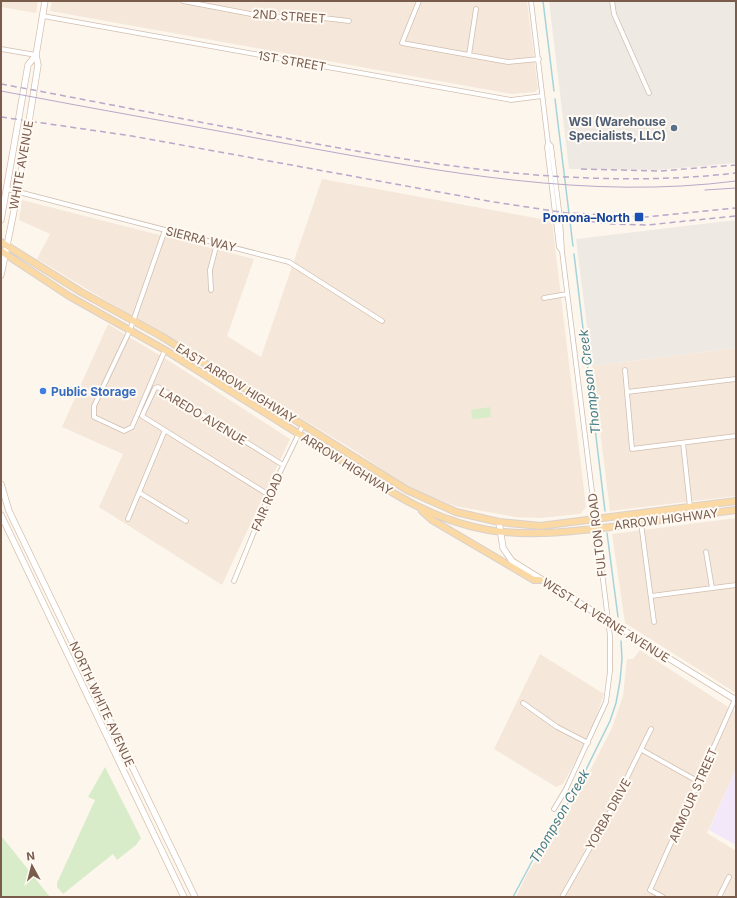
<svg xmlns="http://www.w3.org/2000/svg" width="737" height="898" font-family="Inter,sans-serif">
<rect width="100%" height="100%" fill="#fdf6ec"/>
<path fill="#f5e8da" d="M1,1H38L36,13L1,7Z
M52,1H527L538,89L535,92L512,94L50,11Z
M322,179L552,221L586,507L580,514L540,518L515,517L455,506L410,488L352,449L37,259L50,234L19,220L22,200L254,259L227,336L261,357Z
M108,324L174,364L290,439L222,585L99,507L123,454L62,427Z
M736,348V496L610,511L592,366Z
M736,518V693L625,623L612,534Z
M640,650L736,712V769L707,833L736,851V897H516L527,874L571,807L612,728L623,696L627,659H633Z
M540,654L604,694L590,734L563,784L556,787L494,749Z"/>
<path fill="#efe9e4" d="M549,1H736V163L657,170L569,169Z
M736,220V348L592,366L576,239Z"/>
<path fill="#f3e8fa" d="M736,769V845L709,830Z"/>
<path fill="#d8ecc9" d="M490,407L491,417L472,419L471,410Z
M105,767L141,838L136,845L117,860L113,854L63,894L57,887V883L95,800L88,797Z
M1,837L3,838L50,897H1Z"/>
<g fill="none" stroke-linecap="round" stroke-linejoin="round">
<path stroke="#a5d3da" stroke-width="1.5" d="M543,1L554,91
M555,99L573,246
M574,254L605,511
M607,533L618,617
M513,897L537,852L575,792L610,721L616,703L620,681L622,659L621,641"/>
<g stroke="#d1beb0" stroke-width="5.5">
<path id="minor" d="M183,1L266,17H315L349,21
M419,1L402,43L508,62L539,59
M531,1L548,143L551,146L560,218L562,251L610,636V671L606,702L566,789L554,809
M612,1L614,14L649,93
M43,16L511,100L542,96
M1,49L36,55
M469,55L476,9
M548,143L547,147L559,247L562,251
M7,189L289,262L382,321
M165,230L130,330L94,406V417L124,431L132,427L165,350
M211,290L210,270L217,243
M544,298L567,294
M625,370L632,449L736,436
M627,392L736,379
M683,443L691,516
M140,493L186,521
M269,495L142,416L155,388L158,387L283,465
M128,519L165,430
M641,523L654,622
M706,552L712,588
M234,581L269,495L303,425
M651,596L736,585
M523,703L557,727L588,743
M642,750L699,782
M562,897L608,816L651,729
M663,897L650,890L736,697
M719,897L729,877"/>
</g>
<g stroke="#d6c0b0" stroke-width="7">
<path id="secondary" d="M1,220L28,65L36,55
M1,275L18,191L38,65L36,55L45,1
M1,484L9,511L195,897
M1,515L184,897
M499,522L503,548L512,561L736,700"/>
</g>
<g stroke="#dad1cd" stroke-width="8">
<path id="primary" d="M1,242L81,292L161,336L407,490L456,512L499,522L540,526L736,501
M1,251L69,296L165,350L395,494C425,512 455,524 488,530C532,537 576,531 619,526C658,520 697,515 736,510
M422,511L432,520L534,580H540"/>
</g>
<use href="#minor" stroke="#fff" stroke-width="4"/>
<use href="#secondary" stroke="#fff" stroke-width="5.5"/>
<use href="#primary" stroke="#fbd9a5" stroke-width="6"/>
<path stroke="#b9a8c9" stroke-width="1" d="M1,91C100,110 199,127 299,146C442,172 590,200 736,181
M705,190L736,188"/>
<path stroke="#b9a8c9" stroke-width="1.5" stroke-dasharray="6 4" stroke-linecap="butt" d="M1,84C99,102 197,122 295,140C440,167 588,190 736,173
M1,117L132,136L494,202L567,213L646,217L736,208
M581,169L660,171L736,165
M560,218L612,224L647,225L736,216"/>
</g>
<circle fill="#5c6f8a" stroke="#fffaf3" stroke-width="1.5" cx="674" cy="128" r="4"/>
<rect fill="#1a4fb4" stroke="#fffaf3" stroke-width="1.5" x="634" y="212" width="10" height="10" rx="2"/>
<circle fill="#3f7fe0" stroke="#fffaf3" stroke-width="1.5" cx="43" cy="391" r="4"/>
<g text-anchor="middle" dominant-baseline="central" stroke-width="4" stroke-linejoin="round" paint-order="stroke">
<g font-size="12" fill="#7a5c4d" stroke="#fffaf3">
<text transform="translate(289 16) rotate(4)">2ND STREET</text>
<text transform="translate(292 61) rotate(10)">1ST STREET</text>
<text transform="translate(21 165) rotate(-80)">WHITE AVENUE</text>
<text transform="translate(201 239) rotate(14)">SIERRA WAY</text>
<text transform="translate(236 383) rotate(32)">EAST ARROW HIGHWAY</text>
<text transform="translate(203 416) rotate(31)">LAREDO AVENUE</text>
<text transform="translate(347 464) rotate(32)">ARROW HIGHWAY</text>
<text transform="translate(267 502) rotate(-67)">FAIR ROAD</text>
<text transform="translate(666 519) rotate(-7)">ARROW HIGHWAY</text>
<text transform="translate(597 535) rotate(-97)">FULTON ROAD</text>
<text transform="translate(606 620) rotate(32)">WEST LA VERNE AVENUE</text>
<text transform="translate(102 704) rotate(65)">NORTH WHITE AVENUE</text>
<text transform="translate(693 795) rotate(-66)">ARMOUR STREET</text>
<text transform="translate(608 814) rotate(-61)">YORBA DRIVE</text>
</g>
<g font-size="12" font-weight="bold" fill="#4e5e75" stroke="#fffaf3" text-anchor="end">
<text x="666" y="121">WSI (Warehouse<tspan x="666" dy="14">Specialists, LLC)</tspan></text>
</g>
<g font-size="12" font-weight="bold" fill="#164399" stroke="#fffaf3" text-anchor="end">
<text x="630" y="217">Pomona–North</text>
</g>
<g font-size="12" font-weight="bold" fill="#366cbe" stroke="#fffaf3" text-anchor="start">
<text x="51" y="391">Public Storage</text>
</g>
<g font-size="13" font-style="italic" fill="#437c86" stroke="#fffaf3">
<text transform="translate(589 382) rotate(-97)">Thompson Creek</text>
<text transform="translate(559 816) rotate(-60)">Thompson Creek</text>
</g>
</g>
<rect width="737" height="898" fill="none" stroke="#7a5c4d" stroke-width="4"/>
<g transform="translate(32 866) rotate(353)" stroke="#fffaf3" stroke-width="3" paint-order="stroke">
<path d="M0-3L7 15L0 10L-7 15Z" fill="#7a5c4d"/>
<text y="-6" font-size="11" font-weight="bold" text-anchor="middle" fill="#7a5c4d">N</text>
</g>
</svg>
